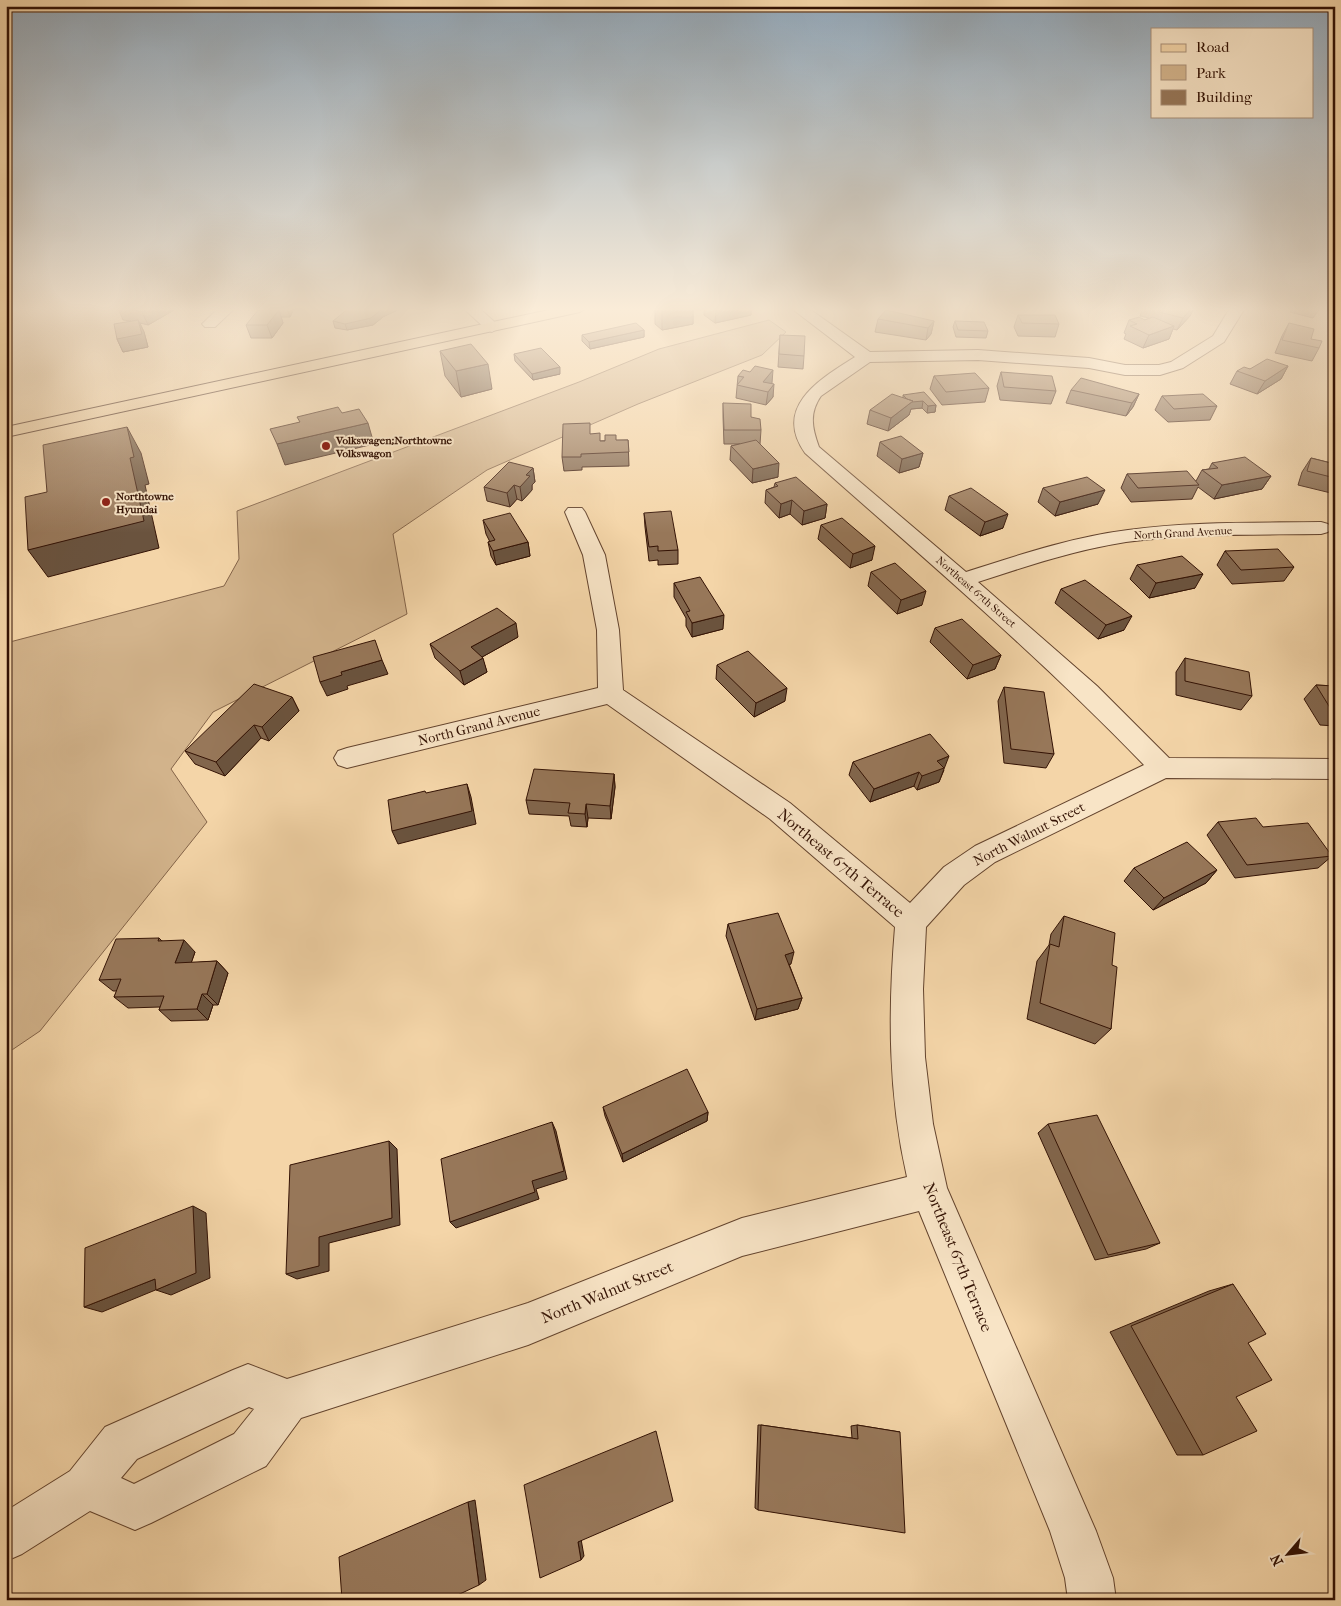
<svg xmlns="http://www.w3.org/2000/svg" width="1341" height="1606" font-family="'IM FELL French Canon',serif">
<rect width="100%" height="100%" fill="#f4d5a8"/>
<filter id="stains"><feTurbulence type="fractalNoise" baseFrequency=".004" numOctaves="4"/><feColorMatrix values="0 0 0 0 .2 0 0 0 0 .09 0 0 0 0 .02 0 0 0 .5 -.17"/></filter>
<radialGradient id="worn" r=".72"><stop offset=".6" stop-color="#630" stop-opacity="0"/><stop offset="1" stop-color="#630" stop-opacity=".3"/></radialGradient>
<path fill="#d3b48c" stroke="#836348" d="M769,320L786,332L762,355L638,404L487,470L393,534L407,614L213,712L171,769L207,822L40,1031L6,1054V643L224,586L239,559L237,511L579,382L659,349Z"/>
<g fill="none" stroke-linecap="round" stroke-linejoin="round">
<g stroke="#63432d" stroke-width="2">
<path id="minor" d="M219,308H235L215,327H205L202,324Z
M463,308H479L500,327L492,332L487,330Z
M791,308H808L870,352L978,350L1089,358L1125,365H1159L1171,362L1213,336L1230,308H1245L1224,342L1183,368L1160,375H1125L1089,368L978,360L870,362L821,396C809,413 812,428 819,447L966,572C1019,555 1072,537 1128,530C1192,521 1257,523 1321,522L1328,524L1331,528L1328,532L1321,534C1256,535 1190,533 1126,542C1075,550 1027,566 978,582L1097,686L1169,758L1335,759V779L1166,778L995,862L964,885L926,927L923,989L925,1057L933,1124L947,1188L1096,1531L1113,1578L1116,1600H1068L1065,1578L1050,1531L919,1211L742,1256L528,1345L301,1418L266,1466L151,1523L135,1530L90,1511L22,1554L6,1561V1511L70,1471L105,1427L233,1370L248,1364L287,1379L528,1303L742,1218L907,1177C888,1094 888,1011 895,927L770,819L607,704L347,768L338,765L334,758L338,751L347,748L598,688L597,630L583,555L565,512L568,508H582L585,512L605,555L619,630L623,690L790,803L910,903L944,867L975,846L1144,765C1037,654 920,555 805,453C772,406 822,378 855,357ZM249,1407L254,1409L234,1434L134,1484L121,1478L137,1459Z"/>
</g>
<g stroke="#331204" stroke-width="2">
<path id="major" d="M558,308H587L580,312L6,437V427Z"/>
</g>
<use href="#minor" fill="#f8e4c6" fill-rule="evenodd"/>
<use href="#major" fill="#f4d5a8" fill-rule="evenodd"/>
</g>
<path fill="#82664d" stroke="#331204" d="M118,308H173L174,310L148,325L140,323L144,332L148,347L123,352L117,339L131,321L123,320Z
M266,308H294L290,317H281L283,323L272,338H251L246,325L267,310Z
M655,308H693V324L662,330L655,324Z
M704,308H751V315L715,323L704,315Z
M1143,308H1194L1190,316L1177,330L1173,329L1169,339L1143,348L1124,339L1126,334L1124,333L1129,320H1145L1149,318L1140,316Z
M1293,308H1320L1313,318L1290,312Z
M1018,315L1059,324L1055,337L1018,336L1014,327Z
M383,317L373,325L347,330L335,328L333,321Z
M878,319L934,321L931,334L926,340L875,332Z
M955,321L988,331L986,338L956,337L953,327Z
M1289,323L1311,339L1319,348L1312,361L1275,353L1282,336Z
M644,330V337L590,349L582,341V335Z
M780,335L804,356L803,369L778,367Z
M440,351L492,389L461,397L445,376Z
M514,354L560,374L533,380L515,361Z
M1288,366L1281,379L1257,394L1230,384L1237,371L1250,369Z
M1001,372L1056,391L1051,404L1000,400L997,386Z
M738,376L772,383L773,397L766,405L736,398Z
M934,376L989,388L985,402L942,405L930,389Z
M1071,390L1139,394L1133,407L1126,416L1066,403Z
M903,395L936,405L935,412L927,413L922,408L911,409L909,415L888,431L867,424L870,410L903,398Z
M1162,396L1217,406L1210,420L1168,422L1155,410Z
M723,403L751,417L761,430L760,444L778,477L752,483L730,460L731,446L740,444H724L723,417Z
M591,434L600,441L628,440L629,466L582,467V470L564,471L562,457Z
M880,442L923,453L919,467L899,473L877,456Z
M1311,458L1335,464V494L1298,485L1302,472Z
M1212,463L1271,476L1262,489L1214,499L1198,487L1192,499L1131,502L1121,488L1127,474L1196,481L1202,470L1209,469Z
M533,468L535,482L532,485V490L522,501L517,499L510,507L487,501L484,487Z
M775,483L827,504L825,518L802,525L790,514L779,518L765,503L766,490L774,487Z
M1043,488L1098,504L1055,516L1038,502Z
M949,496L1003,528L980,536L945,510Z
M644,513L678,550V564L658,565V560L649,561L645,527Z
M483,520L528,542L530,556L496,565L491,556L488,542H490L486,534Z
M821,525L872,560L850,568L818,539Z
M1225,551L1294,567L1284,581L1232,584L1217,565Z
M1137,565L1195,588L1149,598L1130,579Z
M871,572L922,605L897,614L868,586Z
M674,583L723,629L692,637L686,626V618L674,597Z
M1061,589L1124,630L1098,639L1055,603Z
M935,628L1001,655L995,669L967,679L930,642Z
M518,637L482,657L487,672L464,685L435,658L430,644Z
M1185,658L1252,696L1241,710L1176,695V672Z
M717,665L785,701L754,717L716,679Z
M1316,685L1335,686V726L1320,725L1304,699Z
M1004,687L1054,754L1046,768L1004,763L998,701Z
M292,697L299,711L269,741L261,738L225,776L195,764L185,751Z
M853,762L944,770L939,782L917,790L914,786L870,802L849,775Z
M614,774L615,787L611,819L588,818L587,827L571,826L569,816L529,814L526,800Z
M1218,822L1332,856L1318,868L1235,878L1207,835Z
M1134,868L1217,870L1206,883L1153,910L1124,881Z
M1064,916L1112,965L1111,1029L1095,1044L1027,1019L1037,961L1049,945L1051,934Z
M728,924L791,964H789L802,998L798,1009L755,1020L726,936Z
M159,938L162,941L195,952L191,963L217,961L228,973L218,1005H213L208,1020L171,1021L159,1010L160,1007L128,1008L114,997L117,991H113L99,980Z
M603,1107L708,1112L707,1121L623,1162L605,1116Z
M1048,1124L1160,1243L1146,1249L1095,1260L1038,1133Z
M1233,1284L1248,1343L1236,1397L1203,1455H1177L1110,1332L1209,1291Z
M758,1425H761L852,1438L851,1426L857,1425L900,1432L758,1510L755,1508Z"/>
<path fill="#6a533e" stroke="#331204" d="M150,308H173L174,310L148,325L142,312Z
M287,308H294L290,317Z
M386,308H402L383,317L373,325L347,330L345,324Z
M662,308H693V324L662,330Z
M726,308H751V315L715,323L716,311Z
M1192,308H1194L1190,316L1177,330L1183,318Z
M279,310L283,323L272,338L267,325Z
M138,320L144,332L148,347L123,352L117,339Z
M934,321L931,334L926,340L928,328Z
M1174,326L1169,339L1143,348L1149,335Z
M644,330V337L590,349L589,342Z
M488,364L492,389L461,397L456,371Z
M1288,366L1281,379L1257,394L1265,381Z
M560,367V374L533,380L532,374Z
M773,370L772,383L765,391L763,382Z
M774,384L773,397L766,405L768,392Z
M1139,394L1133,407L1126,416L1132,403Z
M913,401H923L922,408L911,409L909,415L888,431L891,418Z
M936,405L935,412L927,413L928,406Z
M368,423L374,444L285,465L277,444Z
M127,427L141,453L149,484L145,485L159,548L48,577L28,550L130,458Z
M923,453L919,467L899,473L902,459Z
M779,463L778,477L752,483L753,469Z
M533,468L535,482L532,485V490L522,501L520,487L526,475Z
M1271,476L1262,489L1214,499L1222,485Z
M514,485L517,499L510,507L507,493Z
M1105,490L1098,504L1055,516L1060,502Z
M792,500L790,514L779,518L781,504Z
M827,504L825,518L802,525L804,511Z
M1008,514L1003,528L980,536L985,522Z
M528,542L530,556L496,565L493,551Z
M875,546L872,560L850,568L853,554Z
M1203,574L1195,588L1149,598L1156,583Z
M926,591L922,605L897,614L901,600Z
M724,615L723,629L692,637V623Z
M1132,616L1124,630L1098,639L1106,625Z
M516,623L518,637L475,661L471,647Z
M1001,655L995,669L967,679L973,665Z
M483,658L487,672L464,685L460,671Z
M382,660L388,674L347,686L348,689L327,696L320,682L341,672Z
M787,688L785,701L754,717L756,703Z
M292,697L299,711L269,741L262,727Z
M254,725L261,738L225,776L216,762Z
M949,756L939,782L917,790L922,776L937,761Z
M919,772L914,786L870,802L874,789Z
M614,774L615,787L611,819L610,806Z
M467,784L471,797L476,824L398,844L392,831Z
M586,804L588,818L587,827L585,814Z
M1217,870L1206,883L1153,910L1164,898Z
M184,940L195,952L187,975L175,963Z
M794,952L791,964L782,966L785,955Z
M217,961L228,973L218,1005L207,994Z
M202,994L213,1005L208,1020L197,1009Z
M802,998L798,1009L755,1020L757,1009Z
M708,1112L707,1121L623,1162L622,1154Z
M552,1122L556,1131L567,1179L536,1189L539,1199L456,1228L450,1222L532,1181Z
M389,1141L397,1149L400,1225L329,1243V1271L297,1279L286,1274L319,1237Z
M193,1206L206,1213L210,1278L171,1295L156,1290Z
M155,1279L170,1284L102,1312L84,1307Z
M475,1500L486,1580L479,1585L468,1502Z
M581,1539L584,1556L581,1560L578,1542Z"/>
<path fill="#977759" stroke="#331204" d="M123,308H150L142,312Z
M349,308H386L381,310L371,318L345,324L333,321Z
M713,308H726L716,311Z
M1162,308H1192L1183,318L1159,312Z
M258,310H279L267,325H246Z
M886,310L934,321L928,328L878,319Z
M1018,315H1055L1059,324L1022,323Z
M1139,317L1145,320L1153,317L1174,326L1149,335L1130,326L1137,324L1129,320Z
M138,320L142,334L117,339L114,324Z
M955,321L984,322L988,331L958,330Z
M636,323L644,330L589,342L582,335Z
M1289,323L1314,329L1311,339L1322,341L1319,348L1282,340Z
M780,335L805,336L804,356L779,354Z
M471,344L488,364L456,371L440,351Z
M541,348L560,367L532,374L514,354Z
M1267,359L1288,366L1265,381L1237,371L1244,367L1250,369Z
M755,366L773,370L763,382L774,384L768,392L737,385L744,377L738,376L743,370L750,372Z
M1001,372L1052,376L1056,391L1004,387Z
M975,373L989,388L946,392L934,376Z
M1081,378L1139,394L1132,403L1071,390Z
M924,392L936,405L928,406L923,401L912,402L913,401L907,399L903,395Z
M892,394L913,401L891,418L870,410Z
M1203,394L1217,406L1174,409L1162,396Z
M723,403L751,404V417L760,419L761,430H724Z
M338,407L342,413L359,409L368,423L277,444L270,429L300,422L297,417Z
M590,423V434L600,433V441H605V435H616V440H628L629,452L581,454V457H562L563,424Z
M127,427L134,457L130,458L144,521L28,550L25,497L47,492L43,445Z
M901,436L923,453L902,459L880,442Z
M756,440L779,463L753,469L731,446Z
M1245,457L1271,476L1222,485L1202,470L1218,468L1212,463Z
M1311,458L1335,464V478L1307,471Z
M509,462L533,468L526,475L530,476L520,487L514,485L507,493L484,487Z
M1187,471L1199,485L1138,488L1127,474Z
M796,477L827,504L804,511L792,500L781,504L766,490L778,486L775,483Z
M1087,477L1105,490L1060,502L1043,488Z
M971,488L1008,514L985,522L949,496Z
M671,511L678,550L658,551V546L649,547L644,513Z
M510,513L528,542L493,551L488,542L495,540L483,520Z
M842,518L875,546L853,554L821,525Z
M1278,549L1294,567L1241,570L1225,551Z
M1182,556L1203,574L1156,583L1137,565Z
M895,563L926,591L901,600L871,572Z
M700,577L724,615L692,623L686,612L690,611L674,583Z
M1085,580L1132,616L1106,625L1061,589Z
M497,608L516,623L471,647L483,658L460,671L430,644Z
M962,619L1001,655L973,665L935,628Z
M375,640L382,660L341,672L342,675L320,682L313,657Z
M748,651L787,688L756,703L717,665Z
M1185,658L1249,672L1252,696L1185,681Z
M254,684L292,697L262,727L254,725L216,762L185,751Z
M1316,685L1335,686V711H1332Z
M1004,687L1044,692L1054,754L1011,749Z
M930,734L949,756L937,761L944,768L922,776L919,772L874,789L853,762Z
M534,769L614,774L610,806L586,804L585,814L568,813L570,803L526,800Z
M467,784L472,811L392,831L388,800L425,791L426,793Z
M1256,818L1263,827L1308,823L1332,856L1247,865L1218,822Z
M1187,842L1217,870L1164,898L1134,868Z
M778,913L794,952L785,955L802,998L757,1009L728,924Z
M1064,916L1115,933L1112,965L1117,967L1111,1029L1040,1003L1050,944L1059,947Z
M159,938L158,941L184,940L175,963L217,961L207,994H202L197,1009L159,1010L164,996L114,997L121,979L99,980L116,939Z
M687,1069L708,1112L622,1154L603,1107Z
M1097,1115L1160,1243L1108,1255L1048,1124Z
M552,1122L564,1171L532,1181L535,1192L450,1222L441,1159Z
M389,1141L392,1218L319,1237V1266L286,1274L290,1165Z
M193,1206L196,1273L156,1290L155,1279L84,1307L85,1248Z
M1233,1284L1266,1334L1248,1343L1272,1380L1236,1397L1257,1431L1203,1455L1131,1326Z
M761,1425L858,1439L857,1425L900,1432L905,1533L758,1510Z
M656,1431L673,1501L578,1542L581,1560L540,1578L524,1485Z
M468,1502L479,1585L447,1600H342L339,1557Z"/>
<linearGradient id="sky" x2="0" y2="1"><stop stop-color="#92a7b8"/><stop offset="0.58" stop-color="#faecd8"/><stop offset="1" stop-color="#faecd8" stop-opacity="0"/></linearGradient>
<rect width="1341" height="533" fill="url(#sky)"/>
<g fill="#8f2418" stroke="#f8e4c6" stroke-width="2">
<circle cx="326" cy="446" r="5"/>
<circle cx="106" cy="502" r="5"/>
</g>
<g text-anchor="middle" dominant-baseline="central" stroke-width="4" stroke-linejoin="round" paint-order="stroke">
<g font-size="11" font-weight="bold" fill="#331204" stroke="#f8e4c6" text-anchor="start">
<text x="336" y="440">Volkswagen;Northtowne<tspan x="336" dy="13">Volkswagon</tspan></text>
<text x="116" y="496">Northtowne<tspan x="116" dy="13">Hyundai</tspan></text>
</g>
<g font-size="11" fill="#331204" stroke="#f8e4c6">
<text transform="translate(1183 533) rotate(-3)">North Grand Avenue</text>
<text transform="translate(976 592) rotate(41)">Northeast 67th Street</text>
</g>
<g font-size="14" fill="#331204" stroke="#f8e4c6">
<text transform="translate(479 726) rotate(-14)">North Grand Avenue</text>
<text transform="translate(1029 834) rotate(-27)">North Walnut Street</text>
</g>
<g font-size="16" fill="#331204" stroke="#f8e4c6">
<text transform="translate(841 863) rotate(40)">Northeast 67th Terrace</text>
<text transform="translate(958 1257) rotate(68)">Northeast 67th Terrace</text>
<text transform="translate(607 1292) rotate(-22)">North Walnut Street</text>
</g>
</g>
<rect width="1341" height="1606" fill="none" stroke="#f4d5a8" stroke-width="25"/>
<rect x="8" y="8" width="1326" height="1591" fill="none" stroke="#331204" stroke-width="2.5"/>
<rect x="12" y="12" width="1316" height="1581" fill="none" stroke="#331204"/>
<rect x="1151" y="28" width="162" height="90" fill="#f8e4c6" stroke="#a99078"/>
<rect x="1161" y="44" width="25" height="8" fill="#f4d5a8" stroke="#a99078"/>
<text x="1196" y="52" font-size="15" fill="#331204">Road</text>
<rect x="1161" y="65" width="25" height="15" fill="#d3b48c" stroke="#a99078"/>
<text x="1196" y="78" font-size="15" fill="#331204">Park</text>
<rect x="1161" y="90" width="25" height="15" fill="#977759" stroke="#a99078"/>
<text x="1196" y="102" font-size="15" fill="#331204">Building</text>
<g transform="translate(1288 1554) rotate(242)" stroke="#f8e4c6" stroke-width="4" paint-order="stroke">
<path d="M0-4L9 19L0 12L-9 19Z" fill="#331204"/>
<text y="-8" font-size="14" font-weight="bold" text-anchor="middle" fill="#331204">N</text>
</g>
<rect width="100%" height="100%" filter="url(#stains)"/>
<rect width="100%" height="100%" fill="url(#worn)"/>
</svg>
